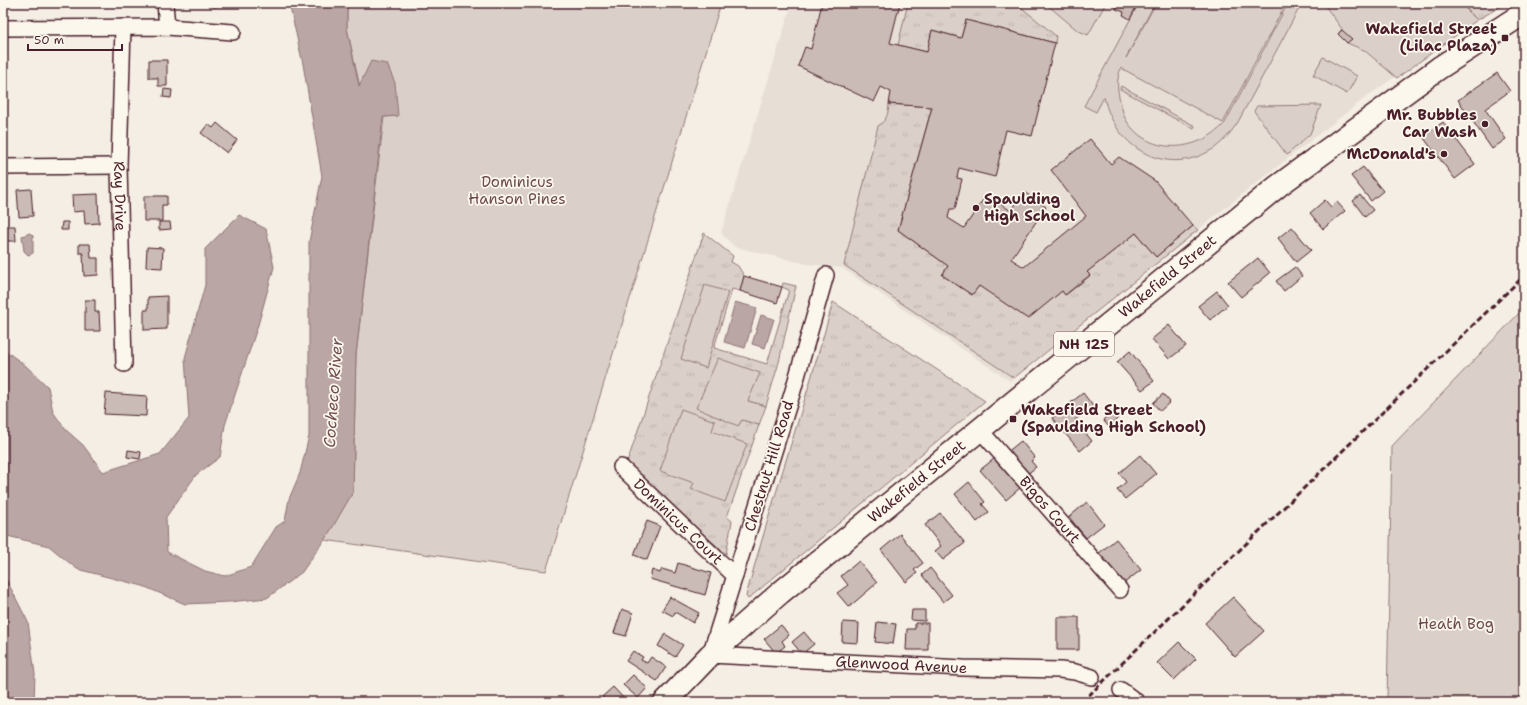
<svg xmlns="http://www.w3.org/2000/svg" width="1527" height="705" font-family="'Shantell Sans',sans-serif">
<defs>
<pattern id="grass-tufts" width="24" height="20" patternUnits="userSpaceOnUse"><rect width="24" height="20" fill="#dbd0c9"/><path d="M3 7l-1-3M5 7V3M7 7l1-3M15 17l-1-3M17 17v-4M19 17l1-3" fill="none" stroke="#bdb2ad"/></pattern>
</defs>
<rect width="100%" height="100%" fill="#f4eee4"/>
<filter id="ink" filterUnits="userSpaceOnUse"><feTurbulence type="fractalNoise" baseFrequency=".025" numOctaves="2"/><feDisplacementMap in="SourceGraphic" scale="8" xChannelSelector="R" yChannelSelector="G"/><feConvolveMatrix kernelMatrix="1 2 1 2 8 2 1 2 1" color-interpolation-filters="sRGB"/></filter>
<g filter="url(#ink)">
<path fill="#e7dfd6" d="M792,3H1506L1488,12L1369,95L1255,184L1010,381L842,268L807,264L735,247L721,233Z"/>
<path fill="url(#grass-tufts)" stroke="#92787a" d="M908,3H1016L1056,36L1055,43L966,20L961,38L932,30L927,52L898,45Z
M1467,3H1507L1477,20L1465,7Z
M889,104L932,107L898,230L948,266L942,275L972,295L979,286L1062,291L1066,295L1090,276L1087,272L1136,233L1156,257L1193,226L1198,230L1014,378L844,265L878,126C887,120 888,114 889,104Z
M704,233L733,256L731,262L738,266L744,276L740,291L732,289L714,348L767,364L789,290L782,287L783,283L796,286L779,362L766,406L748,401L738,426L742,420L759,425L727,517L732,521L726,554L626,466Z
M833,302L985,401L748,599L746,596C773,497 806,401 833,302Z"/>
<path fill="#dbd0c9" stroke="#92787a" d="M347,3H721L546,571L324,540L353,492L356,355L384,117L398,116L360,87L347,28Z
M1045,3H1106L1088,35L1077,30Z
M1139,3H1155L1126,58L1156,3H1286L1223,123L1121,68C1116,80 1117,91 1121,104C1122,108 1123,114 1125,118C1147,157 1198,153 1225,123L1288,3H1302L1238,122C1232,131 1225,140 1216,147C1169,180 1115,149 1104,97L1096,112L1084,106Z
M1325,3H1467L1465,8L1477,20L1397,78L1364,50L1347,43L1338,34L1342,29L1326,7Z
M1323,57L1357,76L1347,94L1313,75Z
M1121,86L1195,126L1194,129L1120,89Z
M1321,105L1310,134L1287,155L1254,111L1257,106Z
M705,285L728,292L706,368L681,359Z
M1524,308V702H1387L1392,446Z
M718,358L760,373L748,401L766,406L759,425L742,420L738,426L696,408Z
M681,409L715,421L712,431L747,444L725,502L691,489L694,483L660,471Z"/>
<path fill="#baa7a5" stroke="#8d7174" d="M289,3H347V28L359,86L371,61L387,64L395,83L398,116L383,117L356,355L353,492L331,530L302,572L267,598L229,602L185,604L143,586L77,569L49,546L3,535V349L26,366L48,387L53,412L66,430L83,445L103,472L160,454L189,418L185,358L205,285V249L239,215L266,229L274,267L258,325L225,425L220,457L196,475L166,517L167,552L205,571L225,576L251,567L276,527L285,521L289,499L300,473L309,436V242L322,176L303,64Z
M30,233L33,236V253L28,255L24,251L22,236Z
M735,302L757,308L745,348L724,342Z
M761,315L774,319L765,348L752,344Z
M6,579L28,622L35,674L34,702H3V582Z"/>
<path fill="#cabbb6" stroke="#4a1f2b" d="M212,3H230V5L213,7Z
M822,3H900L890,43L927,52L932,30L961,38L966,20L1055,43L1032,136L1006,130L995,177L959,168L957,178L962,179L955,209H950L948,218L964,228L987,194L1011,211L1024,192L1046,207L1011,259L1024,267L1086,216L1051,170L1090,139L1111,164L1119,157L1155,181L1193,226L1156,257L1136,233L1087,272L1090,275L1065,295L1062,291L1028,319L979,286L972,295L942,275L948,266L898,230L932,107L889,104L891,92L881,87L874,102L798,66L805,47L811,49Z
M1119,3H1138L1130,19L1123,15L1124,12L1116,9Z
M1342,30L1352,39L1347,43L1338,34Z
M149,60H167V86H158V78H149Z
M1497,73L1510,91L1485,109L1506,139L1492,149L1458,100Z
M164,89L172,90L171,98L163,97Z
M1443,122L1475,164L1455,179L1423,137Z
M217,123L237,140L227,153L201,133L208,124L213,128Z
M1363,167L1383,191L1371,201L1351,176Z
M31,189L33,216L19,217L17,190Z
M98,194L99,223L85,224L84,211L73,212L72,195Z
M1360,195L1373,210L1365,217L1353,201Z
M144,196H167V205H162V221H144Z
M1325,200L1331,207L1337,202L1345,211L1323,229L1310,213Z
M62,222H68V230H61Z
M159,222H170L171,229L159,230Z
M3,226H15L16,241H3Z
M1292,227L1311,250L1296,262L1278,238Z
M79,244H90L91,258H98V275L84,276L83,253H79Z
M147,247L163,248L162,268L146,267Z
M1258,258L1270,273L1241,297L1228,282Z
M1295,267L1302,276L1284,291L1276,281Z
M744,276L782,287L777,303L740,291Z
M1217,291L1228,305L1210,320L1198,306Z
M167,296V329L144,330V310H148V297Z
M85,300H95V312H99L100,331H85Z
M1169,325L1186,346L1169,359L1152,339Z
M1130,351L1154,381L1142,390L1117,362Z
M106,393L147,396L146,416L104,414Z
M1083,393L1093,406L1075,420L1092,441L1080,451L1052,418Z
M1163,394L1170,402L1160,411L1153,403Z
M1112,411L1118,418L1109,427L1103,420Z
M1021,441L1035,458L1031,461L1036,467L1025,476L1006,453Z
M128,450L141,452L140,459L127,457Z
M1140,455L1156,474L1125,499L1117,490L1126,482L1119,473Z
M995,458L1020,488L1006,500L980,470Z
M969,482L985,502L982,504L989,512L977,522L955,494Z
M1087,502L1104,524L1086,538L1069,517Z
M940,513L965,543L943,560L935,551L941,546L925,525Z
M647,521L660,526L647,560L634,555Z
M900,534L923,563L914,570L917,573L906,582L881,550Z
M1116,539L1141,570L1123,584L1098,554Z
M859,561L877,583L849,607L837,593L848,585L841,576Z
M678,563L711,573L705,595L650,579L652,570L660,573L662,569L675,573Z
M930,568L952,595L943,602L922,575Z
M670,597L699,613L693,623L675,612L673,616L662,610Z
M1233,597L1264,631L1235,657L1205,623Z
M622,609L633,613L626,636L614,633Z
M912,610H925V621L911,620Z
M1057,617H1079V650H1057Z
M843,622L859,623L858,643L842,642Z
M877,622L896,624L893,644L875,642Z
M915,623H928V650H906L907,629H915Z
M781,625L789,635L782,641L785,646L776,653L764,639Z
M804,632L814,644L802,654L792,642Z
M665,634L683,645L675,657L658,646Z
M1179,642L1196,659L1174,680L1157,663Z
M633,651L643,657L641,660L647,663L651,657L666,667L657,681L626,661Z
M633,675L647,688L638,698L623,685Z
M613,687L627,702H608L602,697Z
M912,701L946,702H912Z"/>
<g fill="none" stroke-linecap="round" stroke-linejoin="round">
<g stroke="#4a1f2b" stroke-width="18">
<g id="street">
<path d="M165,3L167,27"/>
<path id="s1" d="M123,27L119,166L124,364"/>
<path d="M3,28L167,27L233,32"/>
<path d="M3,167L119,166"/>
<path id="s2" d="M826,275L792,394L710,655L963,668L1060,670L1075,672L1092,677"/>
<path id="s3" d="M980,430L1120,590"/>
<path id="s4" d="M621,467L735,576"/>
<path d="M1121,690L1137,702"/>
</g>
</g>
<g stroke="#4a1f2b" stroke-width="25">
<g id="primary">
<path id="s5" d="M665,702L710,655L780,593L1278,186L1439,68L1524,13"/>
</g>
</g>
<use href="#street" stroke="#fbf7ec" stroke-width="15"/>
<use href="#primary" stroke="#fbf7ec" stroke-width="22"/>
<path stroke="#4a1f2b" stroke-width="3" stroke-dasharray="6 3" stroke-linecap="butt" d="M1082,702L1524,276"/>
</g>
</g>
<g fill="#4a1f2b" stroke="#fbf7ec" stroke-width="1.5">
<rect x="1501" y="34" width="8" height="8" rx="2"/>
<circle cx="1485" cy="124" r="4"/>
<circle cx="1444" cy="154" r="4"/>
<circle cx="976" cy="208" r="4"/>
<rect x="1009" y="415" width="8" height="8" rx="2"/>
</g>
<g text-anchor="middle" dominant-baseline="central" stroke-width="3.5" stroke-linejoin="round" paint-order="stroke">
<rect fill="#fbf7ec" stroke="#7f6065" stroke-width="1" x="1054" y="332" width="60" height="24" rx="3"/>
<g font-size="14" font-weight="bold" fill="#4a1f2b">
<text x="1084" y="344">NH 125</text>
</g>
<g font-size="15" font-weight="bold" fill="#4a1f2b" stroke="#fbf7ec" text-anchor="end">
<text x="1497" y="29">Wakefield Street<tspan x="1497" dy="17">(Lilac Plaza)</tspan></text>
<text x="1477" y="115">Mr. Bubbles<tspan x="1477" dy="17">Car Wash</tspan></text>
<text x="1436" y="154">McDonald's</text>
<text x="984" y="199" text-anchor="start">Spaulding<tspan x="984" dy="17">High School</tspan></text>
<text x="1021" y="410" text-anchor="start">Wakefield Street<tspan x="1021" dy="17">(Spaulding High School)</tspan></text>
</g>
<g font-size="15" fill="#6e4b52" stroke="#fbf7ec">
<text x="517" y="182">Dominicus<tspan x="517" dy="17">Hanson Pines</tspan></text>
<text x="1456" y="624">Heath Bog</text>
</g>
<g font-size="15" fill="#4a1f2b" stroke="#fbf7ec">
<text stroke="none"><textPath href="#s1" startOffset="169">Ray Drive</textPath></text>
<text stroke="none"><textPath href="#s5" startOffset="659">Wakefield Street</textPath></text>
<text transform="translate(769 466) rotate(-73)">Chestnut Hill Road</text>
<text stroke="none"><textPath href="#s5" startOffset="335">Wakefield Street</textPath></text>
<text stroke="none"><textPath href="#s3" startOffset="106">Bigos Court</textPath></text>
<text stroke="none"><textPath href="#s4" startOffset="79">Dominicus Court</textPath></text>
<text stroke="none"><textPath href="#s2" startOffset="589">Glenwood Avenue</textPath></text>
</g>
<g font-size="16" font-style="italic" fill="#714f56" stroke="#fbf7ec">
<text transform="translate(333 393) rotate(-86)">Cocheco River</text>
</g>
</g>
<rect width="1527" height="705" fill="none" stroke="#fbf7ec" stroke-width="16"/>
<rect x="8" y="8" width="1511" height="689" fill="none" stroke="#4a1f2b" stroke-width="1.5" filter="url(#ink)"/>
<path d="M28 44v6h94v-6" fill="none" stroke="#4a1f2b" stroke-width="2"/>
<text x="34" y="44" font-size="12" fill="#4a1f2b" stroke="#fbf7ec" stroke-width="3" paint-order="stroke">50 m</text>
</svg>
